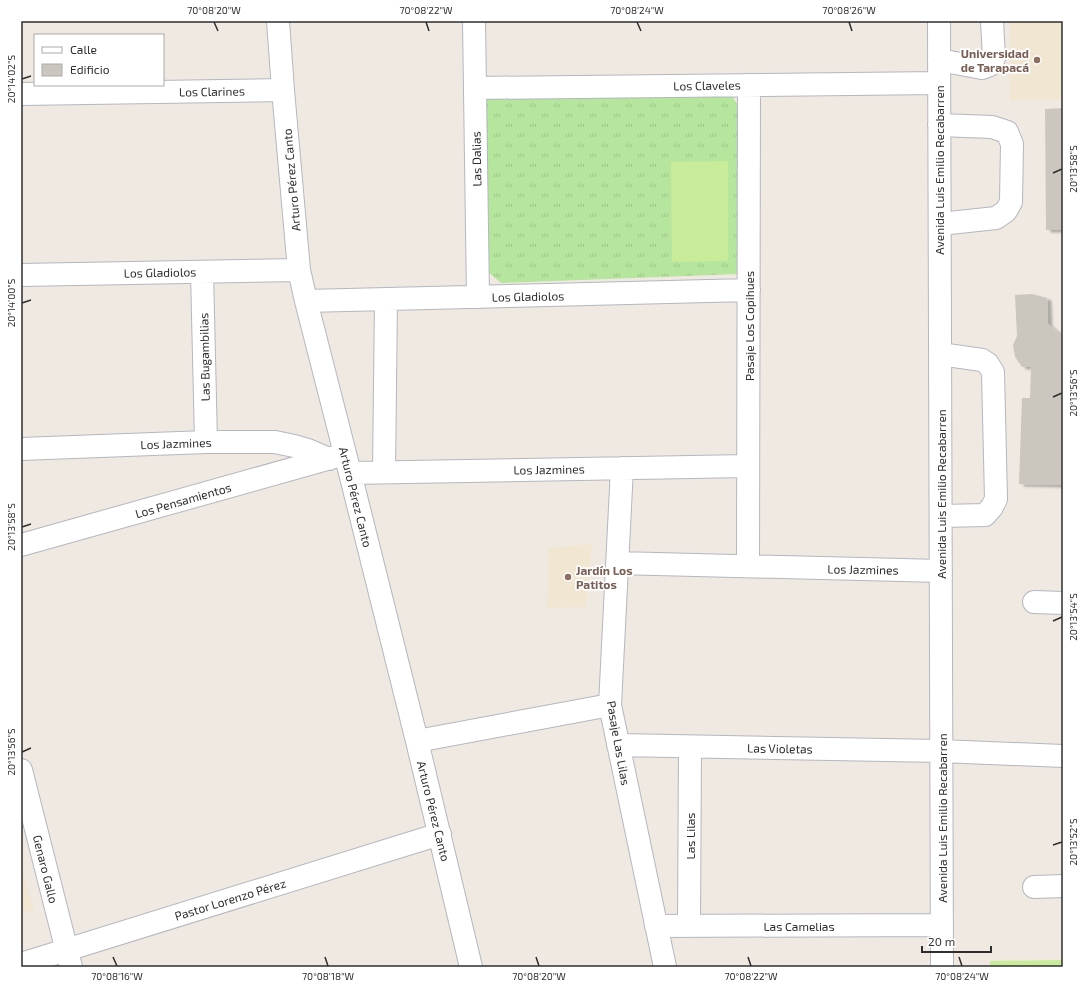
<svg xmlns="http://www.w3.org/2000/svg" width="1084" height="988" font-family="'Exo 2',sans-serif">
<defs>
<pattern id="grass-tufts" width="24" height="20" patternUnits="userSpaceOnUse"><rect width="24" height="20" fill="#b6e59e"/><path d="M3 7l-1-3M5 7V3M7 7l1-3M15 17l-1-3M17 17v-4M19 17l1-3" fill="none" stroke="#9dc588"/></pattern>
<filter id="shadow"><feDropShadow dx="4.5" dy="2.5" stdDeviation="1" flood-color="#0004"/></filter>
</defs>
<rect width="100%" height="100%" fill="#efe9e1"/>
<path fill="#f0e6d1" d="M1010,21H1063V99L1010,100Z
M592,544L586,607L547,608L549,548Z
M21,867L34,909L21,913Z"/>
<path fill="url(#grass-tufts)" d="M730,93L739,107L738,274L501,283L487,271L485,100L499,94Z"/>
<path fill="#c9ec9a" d="M728,161V261L672,262L671,162Z
M1063,960V967H990V961Z"/>
<path fill="#cbc7bf" filter="url(#shadow)" d="M1063,108V230H1046L1045,109Z
M1032,294L1047,298L1048,324L1060,334L1063,341V485L1019,484L1022,398H1030L1031,367H1022L1015,357L1013,345L1017,336L1015,295Z"/>
<g fill="none" stroke-linecap="round" stroke-linejoin="round">
<g stroke="#b4b7c1" stroke-width="24">
<path id="minor" d="M278,21L283,90L299,270L306,301L350,473L417,741L471,967
M474,21L478,297
M939,21L942,967
M939,60L982,68L990,65L994,58L992,21
M475,88L939,83
M21,94L283,90
M939,125L992,127L1007,132L1012,144L1011,202L1006,211L996,218L940,224
M202,272L206,442
M21,275L299,270
M306,301L749,290
M940,354L982,360L988,364L993,372L996,499L992,507L985,515L941,516
M21,449L206,442H275L294,446L308,450L329,459
M622,468L610,705L665,967
M384,472L386,299
M350,473L748,466
M21,545L345,454
M617,563L941,571
M748,566L749,85
M1034,602L1063,603
M417,741L610,705
M618,745L941,751L1063,756
M21,770L71,967
M1034,887L1063,886
M656,926L942,925
M689,926L690,747
M21,964L440,834"/>
</g>
<use href="#minor" stroke="#fff" stroke-width="22"/>
</g>
<path fill="none" stroke="#2e2e2e" stroke-width="1.5" d="M214,22L218,31M426,22L429,31M637,22L641,31M849,22L852,31M22,79L31,76M1053,173L1062,169M22,303L31,300M1053,397L1062,393M22,527L31,524M1053,621L1062,617M22,752L31,748M1053,845L1062,842M113,957L117,966M325,957L328,966M536,957L539,966M748,957L751,966M959,957L962,966"/>
<g fill="#8d6e63" stroke="#fff" stroke-width="1.5">
<circle cx="1037" cy="60" r="4"/>
<circle cx="568" cy="577" r="4"/>
</g>
<g text-anchor="middle" dominant-baseline="central" stroke-width="3.5" stroke-linejoin="round" paint-order="stroke">
<g font-size="12" font-weight="bold" fill="#785e54" stroke="#fff" text-anchor="end">
<text x="1029" y="53">Universidad<tspan x="1029" dy="14">de Tarapacá</tspan></text>
<text x="576" y="570" text-anchor="start">Jardín Los<tspan x="576" dy="14">Patitos</tspan></text>
</g>
<g font-size="12" fill="#2e2e2e" stroke="#fff">
<text transform="translate(707 85) rotate(-1)">Los Claveles</text>
<text transform="translate(212 91) rotate(-1)">Los Clarines</text>
<text transform="translate(476 159) rotate(-91)">Las Dalias</text>
<text transform="translate(939 170) rotate(-90)">Avenida Luis Emilio Recabarren</text>
<text transform="translate(291 180) rotate(-95)">Arturo Pérez Canto</text>
<text transform="translate(160 272) rotate(-1)">Los Gladiolos</text>
<text transform="translate(528 296) rotate(-1)">Los Gladiolos</text>
<text transform="translate(749 326) rotate(-90)">Pasaje Los Copihues</text>
<text transform="translate(204 357) rotate(-91)">Las Bugambilias</text>
<text transform="translate(176 443) rotate(-2)">Los Jazmines</text>
<text transform="translate(549 469) rotate(-1)">Los Jazmines</text>
<text transform="translate(941 494) rotate(-90)">Avenida Luis Emilio Recabarren</text>
<text transform="translate(356 497) rotate(76)">Arturo Pérez Canto</text>
<text transform="translate(183 500) rotate(-16)">Los Pensamientos</text>
<text transform="translate(863 569) rotate(1)">Los Jazmines</text>
<text transform="translate(619 743) rotate(80)">Pasaje Las Lilas</text>
<text transform="translate(780 748) rotate(1)">Las Violetas</text>
<text transform="translate(434 811) rotate(76)">Arturo Pérez Canto</text>
<text transform="translate(942 818) rotate(-90)">Avenida Luis Emilio Recabarren</text>
<text transform="translate(690 836) rotate(-90)">Las Lilas</text>
<text transform="translate(46 869) rotate(76)">Genaro Gallo</text>
<text transform="translate(230 899) rotate(-17)">Pastor Lorenzo Pérez</text>
<text x="799" y="926">Las Camelias</text>
</g>
</g>
<rect width="1084" height="988" fill="none" stroke="#ffffff" stroke-width="44"/>
<rect x="34" y="34" width="130" height="52" fill="#ffffff" stroke="#ababab"/>
<rect x="42" y="47" width="20" height="6" fill="#ffffff" stroke="#ababab"/>
<text x="70" y="54" font-size="12" fill="#2e2e2e">Calle</text>
<rect x="42" y="64" width="20" height="12" fill="#cbc7bf" stroke="#ababab"/>
<text x="70" y="74" font-size="12" fill="#2e2e2e">Edificio</text>
<path d="M922 946v6h69v-6" fill="none" stroke="#2e2e2e" stroke-width="2"/>
<text x="928" y="946" font-size="12" fill="#2e2e2e" stroke="#ffffff" stroke-width="3" paint-order="stroke">20 m</text>
<rect x="22" y="22" width="1040" height="944" fill="none" stroke="#2e2e2e" stroke-width="1.5"/>
<g font-size="10" text-anchor="middle" fill="#2e2e2e">
<text x="214" y="14">70°08'20"W</text>
<text x="426" y="14">70°08'22"W</text>
<text x="637" y="14">70°08'24"W</text>
<text x="849" y="14">70°08'26"W</text>
<text transform="translate(11 79) rotate(-90)" y="4">20°14'02"S</text>
<text transform="translate(1073 169) rotate(-90)" y="4">20°13'58"S</text>
<text transform="translate(11 303) rotate(-90)" y="4">20°14'00"S</text>
<text transform="translate(1073 393) rotate(-90)" y="4">20°13'56"S</text>
<text transform="translate(11 527) rotate(-90)" y="4">20°13'58"S</text>
<text transform="translate(1073 617) rotate(-90)" y="4">20°13'54"S</text>
<text transform="translate(11 752) rotate(-90)" y="4">20°13'56"S</text>
<text transform="translate(1073 842) rotate(-90)" y="4">20°13'52"S</text>
<text x="117" y="980">70°08'16"W</text>
<text x="328" y="980">70°08'18"W</text>
<text x="539" y="980">70°08'20"W</text>
<text x="751" y="980">70°08'22"W</text>
<text x="962" y="980">70°08'24"W</text>
</g>
</svg>
